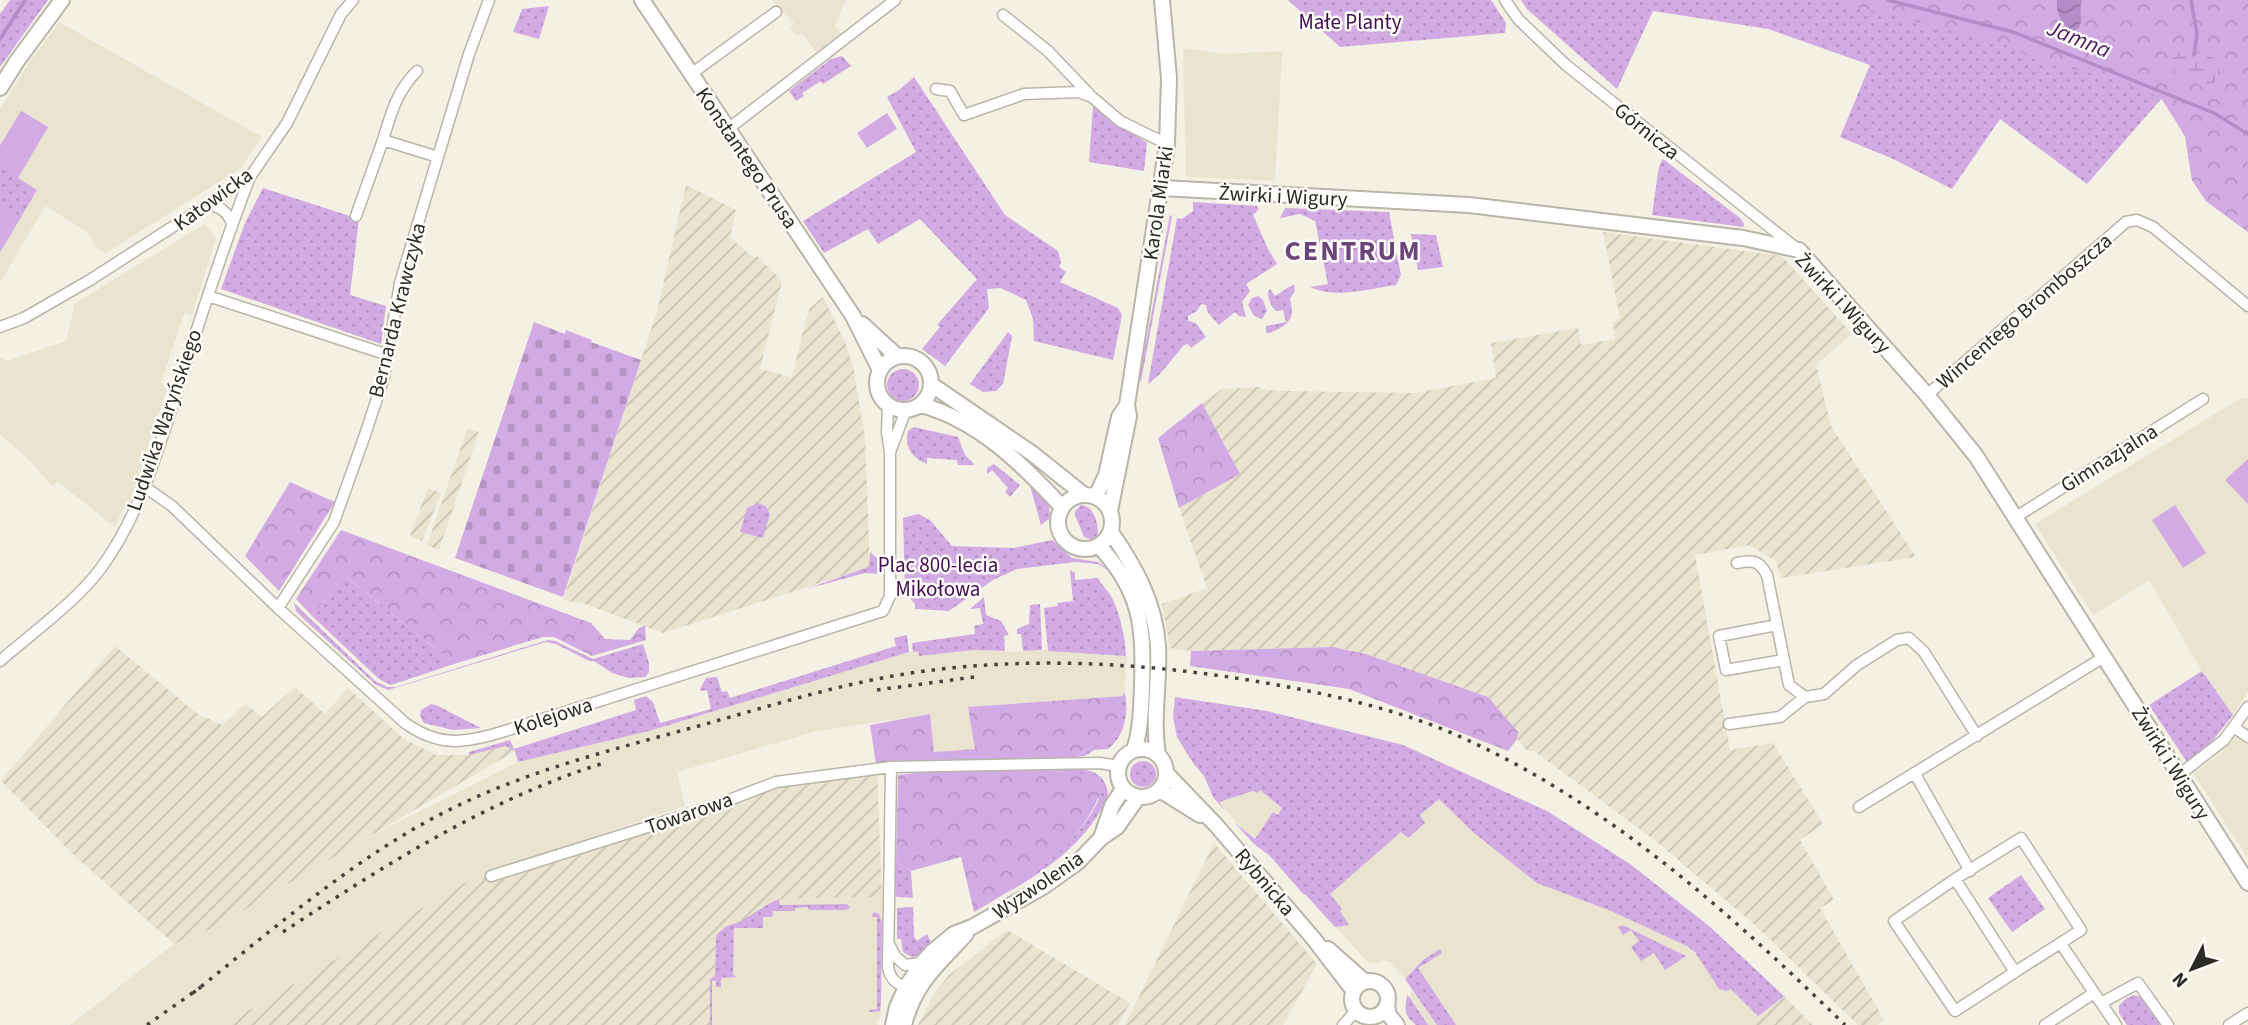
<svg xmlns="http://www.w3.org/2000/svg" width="2248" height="1025" font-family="'Source Sans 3',sans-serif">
<defs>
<pattern id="industrial-furrows" width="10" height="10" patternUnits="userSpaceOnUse" patternTransform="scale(1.75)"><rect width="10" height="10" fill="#e9e3cf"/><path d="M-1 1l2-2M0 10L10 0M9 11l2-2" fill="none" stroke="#c8c3b2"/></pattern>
<pattern id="green-dots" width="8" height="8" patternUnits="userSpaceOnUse" patternTransform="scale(1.75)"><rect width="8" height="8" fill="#d3abe4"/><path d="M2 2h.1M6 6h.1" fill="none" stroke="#b593c3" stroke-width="1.8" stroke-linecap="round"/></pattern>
<pattern id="forest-crowns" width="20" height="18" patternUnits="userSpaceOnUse" patternTransform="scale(1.75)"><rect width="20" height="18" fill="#d3abe4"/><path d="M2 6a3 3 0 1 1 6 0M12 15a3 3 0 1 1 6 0" fill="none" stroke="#b593c3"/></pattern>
<pattern id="wetland-marsh" width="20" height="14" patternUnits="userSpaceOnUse" patternTransform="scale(1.75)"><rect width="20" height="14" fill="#d3abe4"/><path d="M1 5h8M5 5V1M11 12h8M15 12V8" fill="none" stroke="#b593c3"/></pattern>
<pattern id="cemetery-stones" width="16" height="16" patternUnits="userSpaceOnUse" patternTransform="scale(1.75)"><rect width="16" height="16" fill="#d3abe4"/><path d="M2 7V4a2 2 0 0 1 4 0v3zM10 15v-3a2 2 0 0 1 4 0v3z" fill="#b593c3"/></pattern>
<pattern id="water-waves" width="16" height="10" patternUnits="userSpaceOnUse" patternTransform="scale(1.75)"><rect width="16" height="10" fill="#b58cc7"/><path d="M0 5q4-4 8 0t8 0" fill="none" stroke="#9373a1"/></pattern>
</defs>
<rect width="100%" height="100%" fill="#f4f0e3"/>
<path fill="#e9e3cf" d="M772,0H846L835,26L841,34L816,52L802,33L797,36L790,27L794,23Z
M59,22L262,137L241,168L106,253L96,247L86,231L45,206L0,283V109L29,63Z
M1183,48L1223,54L1282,51L1275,181L1186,177Z
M205,224L216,238L192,315L184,313L161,383L167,389L131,499L122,511L115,527L58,482L52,486L29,460L0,434V357L7,361L66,341L75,303Z
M2241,398H2248V692L2233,715L2202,671L2149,580L2093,615L2035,524Z
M974,650L1013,652L1045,650L1127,656L1124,696L968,707L976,749L934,752L930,714L817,731L677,772L685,806L478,875L224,1025H70L174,944L215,927L365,839L518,762L649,731L909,652L918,651L919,656Z
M2238,734L2248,742V858L2193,773L2220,754Z
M1259,789L1283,808L1278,815L1274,812L1255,839L1243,829L1219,802Z
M1439,797L1723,956L1771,1007L1750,1025H1416L1407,1015V1002L1411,995V985L1390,962L1384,961L1373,964L1368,962L1315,905Z
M882,897L881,1013L877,1025H710V979L726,925L743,921L756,909L779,899Z"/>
<path fill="url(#industrial-furrows)" d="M686,185L736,210L730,237L754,258L756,255L782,281L760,369L792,377L806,319L810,308L823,297L845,342L853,366L865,438L870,567L663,633L585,604L563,600L657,311Z
M1603,232L1782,256L1852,334L1816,365L1831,426L1916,557L1781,578L1776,561L1749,545L1695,555L1730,750L1773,743L1823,824L1800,840L1834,900L1820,908L1884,1020L1877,1025H1858L1754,924L1657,842L1534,751H1527L1517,739V732L1488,697L1366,654L1333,647L1191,651L1170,648L1162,604L1207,588L1179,508L1240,474L1202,403L1222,389L1260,387L1263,390L1287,391L1415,393L1496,378L1491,343L1578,328L1581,345L1615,339L1613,323L1620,318Z
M467,429L479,432L439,550L427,545Z
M428,488L441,493L422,541L410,536Z
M115,646L198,714L222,725L246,704L262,717L295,687L325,714L348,688L404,739L436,755H469L506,745L515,751L215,927L174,944L74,855L1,781Z
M877,770L882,897L779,899L756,909L743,921L726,925L716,936L715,976L710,979V1025H224L478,875L663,820L767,786Z
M1214,843L1317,964L1283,1025H1125Z
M1007,930L1130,1003L1118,1025H918L934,994L949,975Z
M1784,996L1813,1025H1750Z"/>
<path fill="url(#green-dots)" d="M10,0H48L0,67V14Z
M1288,0H1491L1506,23L1505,33L1340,47Z
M1521,0H2248V232L2206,201L2192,180L2185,136L2162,98L2087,184L2000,119L1952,189L1891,158L1840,137L1870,65L1768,29L1653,11L1617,89L1527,9Z
M549,6L539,39L513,32L522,9Z
M842,56L851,66L823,84L821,81L802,93L804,96L796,101L789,91L831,59Z
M914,77L1005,215L1058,251L1061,262L1059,267L1066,272L1060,282L1118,308L1122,315L1113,360L1034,341L1033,319L1026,300L1001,288L987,289L989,308L945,366L922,349L940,327L937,325L977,279L920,219L878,244L868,229L824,253L803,221L916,152L887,97L899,90Z
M1093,106L1147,143L1144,171L1089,162Z
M21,111L48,127L18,178L37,190L0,252V146Z
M1663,159L1740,218L1744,224L1743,227L1652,215L1659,166Z
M263,188L359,219L350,295L386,306L381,344L221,289L245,223Z
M1193,202L1257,206L1259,209L1253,215L1268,249L1277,264L1246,284L1250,291L1242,302L1246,317L1239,316L1235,312L1219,325L1208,313L1206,305L1201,304L1197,311L1188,316V321L1196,323L1206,337L1191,348L1188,344L1184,345L1160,374L1148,384L1177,218L1182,219L1193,211Z
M1285,208L1389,212L1401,275L1396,285C1368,289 1336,299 1310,287L1328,284L1315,221L1300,214L1280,218Z
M1170,215L1172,216L1141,381L1139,379Z
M1411,234L1436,235L1443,267L1418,270Z
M1294,284L1295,291L1290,298C1291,303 1293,312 1291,317C1288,325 1274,333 1266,333V326L1286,322L1283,310L1276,311C1271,306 1266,297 1269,290L1270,289L1275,296Z
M1258,296L1263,300L1267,311L1262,319L1254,316L1248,305L1252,298Z
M1008,332L1012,336L1003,384L996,391L983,392L970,384Z
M887 385a16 16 0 1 1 32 0a16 16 0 1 1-32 0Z
M914,427L958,437L965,455L975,465H958L957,460L927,458V464C912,458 904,447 908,431Z
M994,464L1020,485L1010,497L1005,492L1008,488L992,470L987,474V468Z
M1029,482L1046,499L1049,504L1050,518L1041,525Z
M758,503L766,506L770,514L763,538L740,532L747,508Z
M1081,505C1094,506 1098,522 1098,534L1092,540L1084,537L1075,515V511Z
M918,514L930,520L952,546L1014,548L1052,540L1072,558L1098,562L1114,574L1098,564L1075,562L1017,569L993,580L949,611L917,609H915V604L905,592L903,518Z
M870,552L878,559V574L865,573L806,589L869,567Z
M1070,570L1075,573V580L1098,578C1101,584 1107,590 1111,596C1119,610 1126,640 1126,656L1048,651L1044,608L1058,606L1057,603L1073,601Z
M344,575L454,664L391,685L379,679L312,616Z
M984,597L986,615L1001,621L1009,635L1004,636L1005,651L974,650L919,656L918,651L913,652L912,643L975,634L974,626L983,624L980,608L970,609Z
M294,603L375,681L388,687H396L548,640L555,641L593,659L643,644L649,663V672L645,677L629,678L612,673L594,661H589L556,644L546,642L388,690L375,684L306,621L296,611Z
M1040,604L1042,650L1023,651L1021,634H1017V629L1029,624L1030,605Z
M907,635L909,652L649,731L518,762L515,751L506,746L469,755V752L510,740L514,749L636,710L634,700L646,696L653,702L660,723L711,709L707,690L701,691L700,689L706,678L717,677L722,692L727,691L730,698L896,646L894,638Z
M2202,671L2233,715L2206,749L2187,762L2149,705Z
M1124,691C1130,708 1125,737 1108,749L1094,750L1085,756L1076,757C1088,746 1103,744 1116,734Z
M1175,697L1267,711L1403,745L1547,811L1630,864L1709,926L1784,996L1747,1025L1758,1016L1731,989L1726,991L1719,989L1695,952L1687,946L1611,911L1537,883L1474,833L1439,799L1420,815L1425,823L1408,838L1401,832L1330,894L1342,909L1340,911L1349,925L1335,927L1305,894L1304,895L1270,856L1254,844L1234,822L1255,839L1273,812L1278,815L1282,808L1260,790L1257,793L1253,791L1219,802L1226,812L1213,797L1204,776L1193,763L1177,737L1173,717Z
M431,704L436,705L481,728L453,730L424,723L420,716L421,710Z
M1130 774a13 13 0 1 1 26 0a13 13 0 1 1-26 0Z
M1047,768C1070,769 1106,763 1108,795C1090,840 1048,869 1007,893C1041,866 1079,841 1098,801L1099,794L1084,775L1051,770Z
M896,863L911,871L913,898L897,897L894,892Z
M2021,875L2045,909L2012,932L1988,898Z
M779,899L780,905L847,904L850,908L846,910H809L808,907L795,908V911H773L772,917H763V928H734L733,975L737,977L721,978V987H716V981H712V1025H710V979L715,976L716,936C730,920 731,928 744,919C758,911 763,906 779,899Z
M913,907L914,937L917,941L927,934L931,942L918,955L912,957L903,952L901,939H897V908Z
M874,912L879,914L882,923L881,1003L880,1011L870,1012L868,1010L877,1009V917H871Z
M1622,925L1686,956L1665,970L1654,953L1641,961L1631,947L1639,941L1631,930L1623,935L1618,927Z
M1440,949L1442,953L1418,968L1456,1025H1437L1405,979L1423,960Z
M1407,995L1410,998L1428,1025H1416C1403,1015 1405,1009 1407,995Z
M2134,995L2144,998L2161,1022L2159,1025H2127L2119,1013V1005L2127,998Z"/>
<path fill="url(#forest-crowns)" d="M1832,0H2248V232L2206,201L2192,180L2185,136L2161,98L2111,77L2044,63L2005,45Z
M1202,403L1240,474L1179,508L1158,438Z
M290,482L335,502L279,591L245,556Z
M341,530L591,623L605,639L630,640L639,628L645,625L646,640L592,656L554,637H543L454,664L344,575L312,616L296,599Z
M1333,647L1366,654L1488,697L1518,732L1517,739L1508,751L1349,689L1190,666L1191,651Z
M1124,696L1116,734C1103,744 1088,746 1076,757L876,764L870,725L930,714L934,752L975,749L968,707Z
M1047,768C1061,776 1087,768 1098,782C1103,787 1101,790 1099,796C1077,849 1023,884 974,912L961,857L911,871L896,863L898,775L949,769Z"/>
<path fill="url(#wetland-marsh)" d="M2183,48L2194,55L2204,51L2211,55L2219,68L2213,86L2203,87L2171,69V60Z"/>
<path fill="url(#cemetery-stones)" d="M534,322L565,334L566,330L592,340L591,342L641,360L563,597L455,558Z"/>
<path fill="#d3abe4" d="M21,111L48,127L17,178L0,167V146Z
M887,113L897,129L867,148L857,133Z
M0,205L21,217L0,252Z
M2248,459V504L2225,480Z
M2175,505L2206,553L2183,568L2152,520Z"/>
<path fill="url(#water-waves)" d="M2057,0H2082C2078,10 2084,18 2079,28L2073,31C2061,26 2056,13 2057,0Z"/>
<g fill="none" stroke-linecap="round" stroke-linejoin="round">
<path stroke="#b58cc7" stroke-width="3.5" d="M1888,0L2013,32L2214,113L2248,134
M2191,0L2197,34L2194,55
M0,39L25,0"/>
<g stroke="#b9b5a9" stroke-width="13">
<path id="street" d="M1505,0L1518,19L1566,65L1796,248
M1003,15L1048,51L1089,94
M691,74L776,12
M936,89L950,91L964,115L1024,94L1079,92L1092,97L1120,121L1167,144
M728,129L895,0
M383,140C391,113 397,91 417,71
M210,205C222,207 228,213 232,224
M356,216L383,140L438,157
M208,296L388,355
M0,327L24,318L90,280L250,177L287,123L341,14L353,0
M1927,395L2126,222L2137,220L2153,227L2248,306
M890,452L906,410
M145,487L172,506L278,608L405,723C440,748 466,743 505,731L883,611L890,596V452L887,432L888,405
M2016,517L2203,399
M1737,563C1753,560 1759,560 1767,575L1789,685L1805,697L1824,694L1857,665L1897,640L1909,638L1924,652L1977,736
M278,608L334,522L365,435L384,377L400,283L469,54L489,0
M1777,625L1719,636L1726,670L1784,660
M0,661C31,634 78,600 101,568C140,515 158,450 178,388C201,317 223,246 250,177
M1729,724L1780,717L1805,697
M2235,728L2248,737
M1915,774L1970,871
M2179,775L2224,740L2248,707
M1859,807L2104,657
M2021,838L2081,930L2015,972L1955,879Z
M491,876L708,808L776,782L891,767
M1955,879L1894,921L1955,1011L2015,972
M2061,944L2116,1025
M890,946L895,956L905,965L922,963
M909,988C898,985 890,980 888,967L891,767L1100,763L1118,766
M2101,1003L2138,983L2168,1025
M1343,1025L1356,1011
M2045,1025L2094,993
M2229,1025L2248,1013"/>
</g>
<g stroke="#b9b5a9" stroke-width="18">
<path id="secondary" d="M642,0L853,316L880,370
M0,88L17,61L62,0
M1162,188L1469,205L1743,238L1799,250L1927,395L1976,456L2248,883
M862,324L897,356
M877 383a27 27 0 1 1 54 0a27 27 0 1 1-54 0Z
M932,385L1033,454L1083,494
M921,405C978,420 1023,465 1062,507
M1058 522a27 27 0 1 1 54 0a27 27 0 1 1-54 0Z
M1096,496L1106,475L1119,417L1127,405L1167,144L1169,78L1162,0
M1110,511L1129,416L1127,405
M1111,532C1135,567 1155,602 1158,646C1160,683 1152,717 1158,755
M1099,546C1141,591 1144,626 1142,686C1141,708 1141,729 1134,750
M1118 773a24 24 0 1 1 48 0a24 24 0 1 1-48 0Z
M1167,774L1216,825L1313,938L1353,990
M1160,790L1200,815
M1101,838L1112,806L1123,789
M1328,949L1364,981
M1352 999a18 18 0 1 1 36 0a18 18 0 1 1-36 0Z
M1387,1006L1389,1015L1397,1025
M893,1025L897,1007L906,987L922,963L932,952L954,934L972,927L1043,887L1078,862L1101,838L1117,827L1138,797
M904,1025C915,982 938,965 966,934"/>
</g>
<use href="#street" stroke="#fff" stroke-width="10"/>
<use href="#secondary" stroke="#fff" stroke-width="14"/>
<path stroke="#45433d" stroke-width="3.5" stroke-dasharray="3.5 7" stroke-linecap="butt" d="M877,690L974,677
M283,932C385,865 490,798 607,762
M193,993C276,927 361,852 457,806C529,771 607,751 684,730C761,709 839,683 918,672C1045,654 1178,665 1304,690C1357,701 1413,715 1463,738C1609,804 1731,914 1845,1025
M147,1025L201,987"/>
</g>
<g text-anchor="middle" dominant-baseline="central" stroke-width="5" stroke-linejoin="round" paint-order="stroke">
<g font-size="21" fill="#420b54" stroke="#fffdf8">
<text x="1350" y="22">Małe Planty</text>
<text x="938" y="565">Plac 800-lecia<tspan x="938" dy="24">Mikołowa</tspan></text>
</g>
<g font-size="21" fill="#2b2a25" stroke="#fffdf8">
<text transform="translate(1647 131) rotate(39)">Górnicza</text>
<text transform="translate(747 158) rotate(56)">Konstantego Prusa</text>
<text transform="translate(1283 196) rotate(3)">Żwirki i Wigury</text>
<text transform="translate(213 199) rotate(-36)">Katowicka</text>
<text transform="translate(1158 203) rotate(-82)">Karola Miarki</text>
<text transform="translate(1843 303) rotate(47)">Żwirki i Wigury</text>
<text transform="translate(397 310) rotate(-76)">Bernarda Krawczyka</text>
<text transform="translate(2024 311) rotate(-41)">Wincentego Bromboszcza</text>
<text transform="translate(164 420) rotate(-71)">Ludwika Waryńskiego</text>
<text transform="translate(2109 458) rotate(-32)">Gimnazjalna</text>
<text transform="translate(553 716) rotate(-18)">Kolejowa</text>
<text transform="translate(2171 763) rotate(58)">Żwirki i Wigury</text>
<text transform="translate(689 813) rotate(-19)">Towarowa</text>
<text transform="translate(1265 882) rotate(50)">Rybnicka</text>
<text transform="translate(1038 885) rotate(-34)">Wyzwolenia</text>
</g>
<g font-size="23" font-style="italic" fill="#4e1960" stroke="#fffdf8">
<text transform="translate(2079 39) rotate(22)">Jamna</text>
</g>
<g font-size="28" font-weight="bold" letter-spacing="2" fill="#6c447c" stroke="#fffdf8">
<text x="1353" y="251">CENTRUM</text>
</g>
</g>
<g transform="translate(2192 969) rotate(228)" stroke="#fffdf8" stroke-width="5" paint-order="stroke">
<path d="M0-5L12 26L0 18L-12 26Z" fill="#2b2a25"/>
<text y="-10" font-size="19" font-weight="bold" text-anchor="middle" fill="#2b2a25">N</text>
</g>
</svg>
